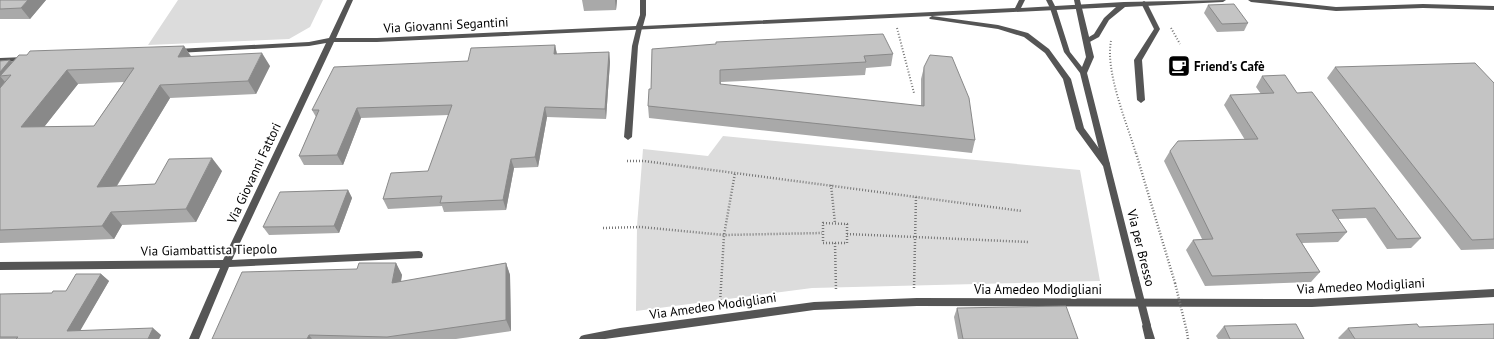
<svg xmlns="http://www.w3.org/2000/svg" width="1494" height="339" font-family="'PT Sans',sans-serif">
<rect width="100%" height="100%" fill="#fff"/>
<path fill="#dcdcdc" d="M178,0H323L310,27L289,39L148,45Z
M723,136L1080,170L1100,281L812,288L636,311L637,226L643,149L708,156Z"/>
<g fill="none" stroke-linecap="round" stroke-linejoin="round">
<path stroke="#777" stroke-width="2" stroke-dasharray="1 2" stroke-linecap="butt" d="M897,28L914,93
M1171,28L1180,44
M1111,41C1105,72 1127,123 1136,154"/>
<path stroke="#777" stroke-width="2.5" stroke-dasharray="1 2" stroke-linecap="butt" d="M1136,153L1175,283
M627,161H644L1022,211
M831,185L835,223
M823,223L847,224V243H823Z
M603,228L641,227L724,235L822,233
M847,234L1028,242
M835,243L836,290
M914,288L916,196
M720,303L724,235L735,173
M1187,332L1188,339"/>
<path fill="#555" fill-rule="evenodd" d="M1144,1L1147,3L1160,29L1142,60L1145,100L1141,103L1137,100L1134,60L1154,29L1141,3Z
M637,26H639L642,28L638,46L632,137L628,140L624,137L632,46Z"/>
<path fill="#555" fill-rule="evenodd" d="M347,0H353L336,38H377L636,26L640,15V0H646V15L643,26L1015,8L1019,0H1025L1021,8L1124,2L1226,0L1223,2L1125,7L1109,20L1099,37L1086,44L1083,42L1084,40L1094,34L1104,18L1116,7L932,16L998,25L1028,33L1049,49L1071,79L1084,128L1109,162L1110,164L1109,166H1103L1076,129L1063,79L1045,53L1024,37L998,29L930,19L929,18L932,16L377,42H334L232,260L419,251L422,252L423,255L422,258L229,267L199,339H189L220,268L0,270V262L223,260L326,43L309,46L177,53L174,51L177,49L309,42L329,38Z
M1248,0H1270L1336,7L1423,4L1494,6V10L1423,8L1336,11L1251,2Z
M25,57H27L29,59L27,61L0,62V58Z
M1494,289V297L1312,307L917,306L814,310L605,339H579L581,336L584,335L620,328L814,302L917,298L1312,299Z"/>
<path fill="#555" fill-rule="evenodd" d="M1046,0H1052L1056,8L1070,52L1082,67L1086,57L1074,0H1080L1094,57L1087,73L1139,279L1138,282L1135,283L1132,282L1131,279L1080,73L1064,52L1050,8Z
M1147,322L1150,323L1155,339H1145L1142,326L1144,323Z"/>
<path stroke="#777" stroke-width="2.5" stroke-dasharray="1 2" stroke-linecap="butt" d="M1175,283L1187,332"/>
<path stroke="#555" stroke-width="8" d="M1135,279L1147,326"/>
</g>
<path fill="#a9a9a9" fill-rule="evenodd" d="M0,0H46L30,19H0Z
M582,0H617L616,10L584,11Z
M1208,5L1248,23L1244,31L1217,32L1204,13Z
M555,45L557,54L609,52L610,62L606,119L547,117L538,167L514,168L506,210L444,212L442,206L388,209L383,199L428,171L449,115L361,118L343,165H304L299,156L316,117L312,110L468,61Z
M184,46L191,56L270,66L256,94L170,98L117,186L155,184L222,171L196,222L122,225L114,239L0,243V61L12,63ZM124,82L94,126L44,127L78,84Z
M652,49L893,54L891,66L866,68L865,75L721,82V85L921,106V79L924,67L975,140L972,153L649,118L648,106L651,89Z
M1335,67L1494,83V249L1461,250L1327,78Z
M1262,76L1297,93L1421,238L1411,248L1387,249L1366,218L1338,219L1347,232L1338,242L1302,243L1320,272L1311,282L1205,286L1186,250L1193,240L1202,239L1164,161L1170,151L1245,140L1224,105L1230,95L1261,94L1256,87Z
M348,190L352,198L339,233L269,235L263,227Z
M396,263L402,275L401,282L506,263L510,275L511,331L456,339H212L357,269Z
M101,274L109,281L80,330L161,335L159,339H0V294L52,293L66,291Z
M957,308L1078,339H958L954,317Z
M1224,326L1304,339H1218L1216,336Z
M1419,327L1494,339H1339L1338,338L1348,328Z"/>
<path fill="#898989" d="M28,0H46L30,19L21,8Z
M615,0H617L616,10Z
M555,45L557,55L554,54Z
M184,46L193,60L178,57Z
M609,52L610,62L606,119L605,109Z
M262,53L270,66L256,94L248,81Z
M10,60L17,68L0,76L5,82L0,88V72Z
M67,70L78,84L33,141L21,127Z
M160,85L170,98L108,200L97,187Z
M545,107L547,117L538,167L535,157Z
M357,108L361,118L343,165L337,155Z
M212,158L222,171L196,222L186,209Z
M511,159L514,168L506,210L503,200Z
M348,190L352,198L339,233L334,226Z
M111,212L122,225L114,239L102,226Z
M396,263L402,275L398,294L392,283Z
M506,263L510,275L511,331L506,320Z
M101,274L109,281L76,338L67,331Z
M153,328L161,335L159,339H148Z
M309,335L312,339H307Z"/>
<path fill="#c4c4c4" stroke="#898989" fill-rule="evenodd" d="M0,0H28L21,8L0,9Z
M1234,4L1248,23L1222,24L1208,5Z
M883,34L893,54L864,56L866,62L720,70V84L924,106V67L930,55L952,57L969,98L975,140L648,106L649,89H651L652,49L716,44V42Z
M555,45L554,54L609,52L605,109L545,107L535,157L511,159L503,200L440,203L442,196L383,199L391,173L428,171L452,105L357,108L337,155L299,156L319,110H312L334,67L468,61L471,48Z
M184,46L178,57L262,53L248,81L160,85L97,187L155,184L169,159L212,158L186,209L111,212L102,226L0,230V88L11,75L0,76L19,55H27L30,51ZM134,68L94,126L21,127L67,70Z
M10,60L0,72V61Z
M1475,63L1494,83V239L1472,240L1335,67Z
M1285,75L1297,93L1312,92L1421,238L1397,239L1375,208L1332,210L1347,232L1296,234L1320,272L1212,276L1193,240L1213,239L1170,151L1178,141L1258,139L1230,95L1274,93L1262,76Z
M348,190L334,226L263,227L280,192Z
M359,263H396L392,283L506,263V320L387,337L309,335L307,339H212L242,272L357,269Z
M76,274H101L67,331L153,328L148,339H16L18,337H0V294L52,293L53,291H66Z
M1066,306L1078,339H963L957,308Z
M1296,324L1304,339H1230L1224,326Z
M1417,324L1419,327L1494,324V339H1355L1348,328Z"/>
<defs>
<g id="cafe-square" transform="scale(1.15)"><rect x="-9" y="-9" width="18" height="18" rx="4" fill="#000" stroke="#fff"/><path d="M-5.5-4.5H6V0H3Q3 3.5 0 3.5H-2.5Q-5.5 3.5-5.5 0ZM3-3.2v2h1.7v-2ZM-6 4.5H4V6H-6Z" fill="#fff"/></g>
</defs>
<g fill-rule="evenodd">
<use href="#cafe-square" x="1179" y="66"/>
</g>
<g text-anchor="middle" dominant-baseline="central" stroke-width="4" stroke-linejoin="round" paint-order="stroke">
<g font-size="13" fill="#000" stroke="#fff">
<text transform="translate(446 25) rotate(-3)">Via Giovanni Segantini</text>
<text transform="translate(254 173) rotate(-65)">Via Giovanni Fattori</text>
<text transform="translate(1141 248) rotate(76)">Via per Bresso</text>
<text transform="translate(209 250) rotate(-1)">Via Giambattista Tiepolo</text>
<text transform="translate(1361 286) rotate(-3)">Via Amedeo Modigliani</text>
<text x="1038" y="289">Via Amedeo Modigliani</text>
<text transform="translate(713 306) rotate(-8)">Via Amedeo Modigliani</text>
</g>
<g font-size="13" font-weight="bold" fill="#000" stroke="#fff" text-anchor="start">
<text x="1194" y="66">Friend's Cafè</text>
</g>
</g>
</svg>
